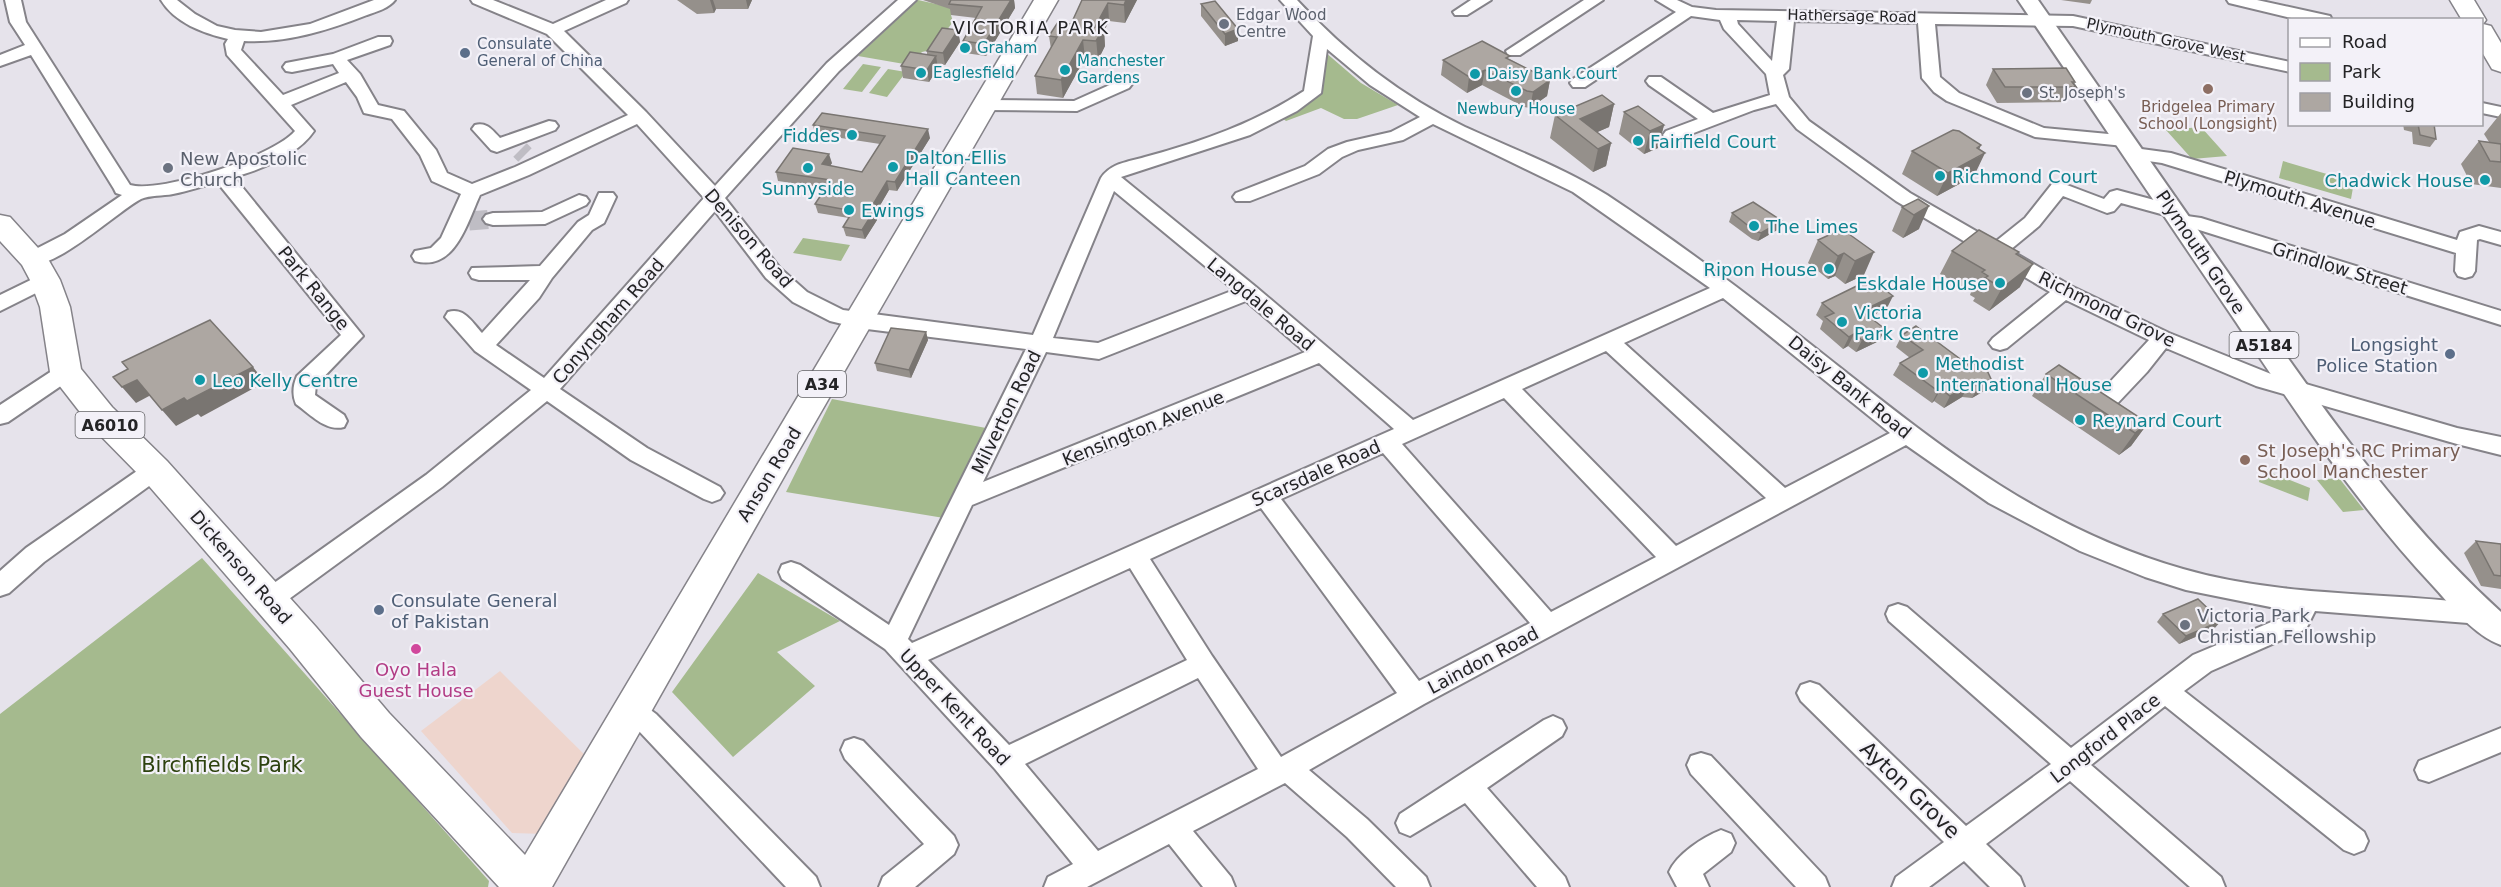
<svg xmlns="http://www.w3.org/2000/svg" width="2501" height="887" font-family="'DejaVu Sans',sans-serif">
<rect width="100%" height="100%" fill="#e6e3eb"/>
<path fill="#eed5cd" d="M500,671L590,760L544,834L512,833L421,731Z"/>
<path fill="#a5ba8e" d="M918,0L954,8L951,15L953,22L931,50L922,52L910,65L858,56Z
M1325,52L1361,83L1398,105L1357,119H1344L1321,108L1286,121L1280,116C1322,99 1326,97 1325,52Z
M863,64L881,67L862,92L843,89Z
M888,69L906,72L887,97L869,93Z
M2201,127L2227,156L2192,159L2166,130Z
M2283,161L2354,182L2351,199L2279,178Z
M803,238L850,245L841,261L793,253Z
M832,399L986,428L944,518L786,492Z
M2262,469L2310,488L2308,501L2259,482Z
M2339,478L2364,510L2343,512L2317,480Z
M202,558L489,881L488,887H0V714Z
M758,573L840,621L777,652L815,686L733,757L672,692Z"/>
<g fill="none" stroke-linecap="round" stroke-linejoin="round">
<path stroke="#bfbdc4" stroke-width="19" stroke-dasharray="19 10" stroke-linecap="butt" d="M520,150L525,155
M469,221L493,219"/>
<g stroke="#858389" stroke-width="4">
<path id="minor" d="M5,0H21L26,22L130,185C161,194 274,156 295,131L227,55L225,44L228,39C203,33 175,23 161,0H177L195,14L217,26L235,30L261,32L310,24L374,0H395C389,8 376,12 367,15C327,31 286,43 244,41L241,50L283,95L339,73L333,64L292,72L286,71L283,67L286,63L333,54L378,37H390L392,41L390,45L347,60L360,74L378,105L404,111L436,150L447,173L472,184L515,167L628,115L547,34L473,3L471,0H493L553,24L606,0H628L626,3L564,31L646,112L715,186L827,63L898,0H916L839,71L725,198L780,268L807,292L843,310L1033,335L1101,178C1111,163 1128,162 1145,157C1201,142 1255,123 1304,91L1313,36L1280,0H1297C1345,52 1401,96 1465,127C1513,149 1562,167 1607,195C1673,239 1738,287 1800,336C1924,433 2027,524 2183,569C2279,597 2382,592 2481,604L2490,607L2493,614L2490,621L2481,624L2315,611L2306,629L2211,671L2184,691L2364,832L2368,841L2364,850L2354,854L2344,850L2165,706L2091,765L2221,877L2225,887H2190L2070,781L1986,844L2020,877L2024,887H1990L1964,861L1929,887H1892L1896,877L1944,842L1801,701L1797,693L1801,685L1810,682L1819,685L1966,826L2051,764L1889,621L1886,614L1889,607L1898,604L1907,607L2071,748L2193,655L2288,615L2290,611L2186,590L2145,577L2080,551L1989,503L1906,445L1424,704L1309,770L1367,819L1426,877L1430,887H1396L1347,837L1285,783L1193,831L1231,877L1235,887H1203L1169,844L1087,887H1044L1048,877L1073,864L995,769L885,649L782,579L779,572L782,565L791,562L800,565L889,625L1026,349L859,328L830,321L793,302L766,278L715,211L560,389L647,448L720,487L724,493L720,499L712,502L704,499L631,460L547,401L442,487L278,607L269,610L260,607L257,600L260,593L426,475L531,390L475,351L445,317L448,312C464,307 472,322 482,333L530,280H479L472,278L469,273L472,268L540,266L578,222L589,215L599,193H613L616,197L604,223L592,230L552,278L539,298L496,345L544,378L704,198L637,124L529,175L480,195C467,223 455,272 415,261L412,256L415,251L431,248L441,238L461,194L432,181L420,155L392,119L364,113L357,97L346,82L291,105L314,131C297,156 262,169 234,177L363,336L316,385L315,395L344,415L347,421L344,427C326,432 310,414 296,404C292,395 293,385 297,376L341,335L217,182C203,186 188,191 173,194C163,196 150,195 141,199C115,213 54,272 26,264L23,259L26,254L65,234L122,195L116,193L114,189L31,55L0,66V55L25,45L10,22ZM1327,49L1370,85L1420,117L1391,132L1347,142L1328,149L1305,166L1236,193L1233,197L1236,201H1250L1319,174L1342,157L1358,150L1403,140L1433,124L1573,192L1710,288L1413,420L1256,287L1121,177L1250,135L1297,111L1321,93ZM1114,191L1234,290L1098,343L1053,338ZM1723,298L1890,433L1785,488L1624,343ZM1246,301L1305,352L983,482L1046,352L1099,359ZM1606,351L1766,498L1676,546L1522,389ZM1319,363L1394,429L912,643L908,639L972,505ZM1504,398L1656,557L1551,612L1402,444ZM1383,453L1530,623L1419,681L1281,499ZM1261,508L1397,693L1281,757L1212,656L1150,559ZM1130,568L1187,660L1009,745L928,660ZM1198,678L1258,769L1098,851L1025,764Z
M1471,0H1491L1467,15H1455L1453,12Z
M1584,0H1603L1520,55H1508L1506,51Z
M1656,0H1677L1692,7L1716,10L2073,16L2290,62V72L2073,26L1935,24L1940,77L1959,93L2044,128L2130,136L2133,140L2130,144L2124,146L2035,137L1947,101L1934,92L1922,78L1918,23L1794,21L1789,69L1783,75L1789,97L1809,121L1910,193L1995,242L2025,218L2052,184L2059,182L2104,199L2110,192L2117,190L2180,207L2183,211L2180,215L2201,218L2501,311V325L2193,228L2172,225L2169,221L2172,217L2121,203L2114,211L2107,213L2063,196L2039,226L2010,250L2071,286L2169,333L2271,374L2457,428L2501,437V455L2457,444L2256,386L2166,348L2147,372L2113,408L2105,410L2097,408L2094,402L2097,396L2149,340L2066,300L2007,348L2000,350L1993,348L1989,343L1993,338L2050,292L1896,201L1797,129L1776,104L1754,110L1678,139H1666L1663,135L1666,131L1698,119L1649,85L1646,81L1649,77H1661L1713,113L1770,95L1766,74L1724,29L1720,20L1691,16L1585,87H1573L1570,83L1573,79L1676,12ZM1737,20L1777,21L1772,61L1738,24Z
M2227,0H2257L2330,16L2332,20H2300L2229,3Z
M1123,79L1129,80L1132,84L1129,88L1077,111L985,110L979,109L976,105L979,101L985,100L1074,101Z
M2482,103L2501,107V117L2482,113Z
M549,121L555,122L558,126L555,130L497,152L491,150L472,129L475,125C487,122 492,130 500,138Z
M2134,148L2171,153L2457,240L2460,232L2479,226L2501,232V245L2480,239L2477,240L2475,271L2472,276L2465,278L2458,276L2455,271L2456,253L2162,163L2127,158L2125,154L2127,150Z
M579,195L586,197L589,201L586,205L545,224L493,225L486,223L483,219L486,215L493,213L542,212Z
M45,273L52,275L55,280L52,285L0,311V295Z
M66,364L74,367L77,372L74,377L8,422L0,424V405L58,367Z
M155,461L163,464L166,470L163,476L44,562L9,593L0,596V571L26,548L147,464Z
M631,698L640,702L656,714L816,877L820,887H786L638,730L622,718L618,710L622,702Z
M1553,716L1562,720L1566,728L1562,736L1487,788L1565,877L1569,887H1537L1465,803L1410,836L1400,832L1396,823L1400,814L1544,720Z
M2501,728V752L2429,782L2419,779L2415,770L2419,761Z
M854,738L863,741L954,836L958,845L954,854L915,887H879L883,877L924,844L845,759L841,750L845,741Z
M1701,753L1711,756L1825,877L1829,887H1796L1691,774L1687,765L1691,756Z
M1721,830L1731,834L1735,843L1731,852L1703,874L1709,887H1677L1669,872C1677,854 1703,837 1721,830Z"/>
</g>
<g stroke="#858389" stroke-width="4">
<path id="major" d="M2018,0H2038C2110,103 2182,207 2254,310C2329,417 2404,524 2501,612V645C2475,636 2452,607 2434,587C2358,506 2297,414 2236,322C2163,215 2091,107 2018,0Z"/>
</g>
<g stroke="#858389" stroke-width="3">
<path id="highway" d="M1034,0H1058L798,452L552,887H499L361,737L290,649L143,479L90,425L55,380L50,372L40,307L30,280L22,265L0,241V215L10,217L48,259L60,280L70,307L81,369L112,407L167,461L316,627L389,713L525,855Z
M2450,0H2474L2486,20L2483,24L2491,26L2501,43V72L2492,69L2482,52V20H2462Z"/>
</g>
<use href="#minor" fill="#fff" fill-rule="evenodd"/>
<use href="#major" fill="#fff" fill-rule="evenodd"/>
<use href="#highway" fill="#fff" fill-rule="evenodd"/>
</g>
<path fill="#95908b" d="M677,0H752L748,9H716L714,13L697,14Z
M923,0H1014L1015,8L986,56L965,53L963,41L976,18L951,15L950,9Z
M1082,0H1137L1125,23L1109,21L1104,31L1105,46L1098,60L1085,58L1063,98L1037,94L1035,76L1051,49L1049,36L1071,24Z
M2061,0H2092L2090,4Z
M1201,4L1238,41L1225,46L1201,16Z
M958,30L960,42L945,65L937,64L938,68L929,82L903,78L901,66L927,55V51Z
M1509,59L1550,80L1547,96L1530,108L1524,107L1482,85L1467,93L1441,75L1443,60Z
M1993,69L2075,82L2074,84L2076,87L2067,102L1997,103L1986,85Z
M1614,104L1609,127L1597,132L1611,143L1606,166L1593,172L1550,138L1555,115Z
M1624,112L1664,125L1658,148L1644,154L1619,134Z
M2501,113V188L2471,184L2461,164L2479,141L2489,142L2484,134Z
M2403,124H2434L2436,139L2430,147L2413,144L2412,132L2404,130Z
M813,125L930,138L897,191L889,190L875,214L877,220L865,239L846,236L843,227L849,218L818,213L815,204L826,188L778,181L776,172L832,163L830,166L862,172L880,144L815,134Z
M1979,150L1974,176L1937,196L1902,174L1912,151Z
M1918,199L1919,229L1903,238L1892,231L1902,207Z
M1732,213L1779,229L1758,241L1752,239L1729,222Z
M1842,229L1864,275L1845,284L1835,276L1828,279L1808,263L1818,240Z
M1952,251L2017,255L2020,287L1989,311L1973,301L1975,298L1970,295L1971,292L1940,274Z
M1822,303L1887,308L1870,317L1885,329L1879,341L1856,352L1848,346L1843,349L1820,329L1823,321L1816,315Z
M926,332L928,340L911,378L877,371L875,363Z
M1902,335L1967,364L1991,379L1984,391L1972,398L1962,397L1944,408L1934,401L1932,403L1893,375L1900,363L1910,358L1896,347Z
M2046,374L2148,423L2131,446L2119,455L2032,396Z
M2476,541L2501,544V589L2481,586L2464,553Z
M2163,614L2214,629L2179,644L2157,622Z"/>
<path fill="#797571" d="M710,0H713L716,9L714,13Z
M746,0H752L748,9Z
M1011,0H1014L1015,8L986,56L984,44Z
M1126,0H1137L1125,23L1124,5Z
M1108,3L1109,21L1104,31L1105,46L1098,60L1095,27Z
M1238,29V41L1225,46V34Z
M958,30L960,42L945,65L943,53Z
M1083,40L1085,58L1063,98L1061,80Z
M936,56L938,68L929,82L927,70Z
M1485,70L1482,85L1467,93L1469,77Z
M1550,80L1547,96L1530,108L1533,92Z
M1614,104L1609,127L1584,138L1580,119Z
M1664,125L1658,148L1644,154L1650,131Z
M928,129L930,138L897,191L895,182Z
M1611,143L1606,166L1593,172L1598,149Z
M1981,145L1975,159L1985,153L1974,176L1937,196L1948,173Z
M829,154L832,163L825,173L822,164Z
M887,181L889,190L875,214L877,220L865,239L862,230L872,206Z
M1929,206L1919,229L1903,238L1914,215Z
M1782,221L1779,229L1758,241L1761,233Z
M1874,252L1864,275L1845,284L1855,261Z
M1844,253L1835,276L1828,279L1838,256Z
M2033,264L2020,287L1989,311L2002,288Z
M1893,296L1887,308L1857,323L1862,311Z
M1885,329L1879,341L1856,352L1862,340Z
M926,332L928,340L911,378L909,370Z
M1854,334L1848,346L1843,349L1849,337Z
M253,367L265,382L201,417L198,414L176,426L162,410L184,398Z
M1991,379L1984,391L1972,398L1979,386Z
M137,380L151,395L136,403L122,387Z
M1969,385L1962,397L1944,408L1950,396Z
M1941,389L1934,401L1932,403L1938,391Z
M2148,423L2131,446L2119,455L2135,433Z
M2221,621L2214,629L2179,644L2186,636Z"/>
<path fill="#ada7a2" stroke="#797571" stroke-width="1.5" d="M951,0H1011L984,44L963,41L982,7L949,4Z
M1082,0H1126L1124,5L1108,3L1095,27L1104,28L1096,41L1083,40L1061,80L1035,76L1057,37L1049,36L1058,22L1071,24Z
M1215,1L1238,29L1225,34L1201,4Z
M942,28L958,30L943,53L927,51Z
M1482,41L1510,56L1506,58L1550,80L1533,92L1527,91L1485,70L1469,77L1443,60Z
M910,52L936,56L927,70L901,66Z
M2066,68L2075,82H2072L2076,87H2005L1993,69Z
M1602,95L1614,104L1580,119L1611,143L1598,149L1555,115Z
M1638,106L1664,125L1650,131L1624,112Z
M822,113L928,129L895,182L887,181L872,206L874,211L862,230L843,227L853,211L815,204L831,180L776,172L793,148L829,154L822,164L862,172L885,136L813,125Z
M2418,124H2434L2436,139L2420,135Z
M1953,130L1959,131L1981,145L1977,148L1985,153L1948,173L1912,151Z
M2479,141L2501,144V162L2490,161Z
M1918,199L1929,206L1914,215L1902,207Z
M1753,202L1782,221L1761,233L1755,231L1732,213Z
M1842,229L1874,252L1855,261L1844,253L1838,256L1818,240Z
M1979,230L2019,252L2016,254L2033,264L2002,288L1985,278L1988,276L1982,272L1985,270L1952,251Z
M1871,279L1893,296L1862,311L1885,329L1862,340L1854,334L1849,337L1825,317L1834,313L1822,303Z
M210,320L253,367L187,401L184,398L162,410L137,380L122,387L113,377L128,369L122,362Z
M1916,326L1967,364L1970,362L1986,368L1991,379L1979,386L1969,385L1950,396L1941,389L1938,391L1900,363L1923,350L1902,335Z
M891,328L926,332L909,370L875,363Z
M2059,365L2148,423L2135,433L2046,374Z
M2476,541L2501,544V576L2494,575Z
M2198,599L2221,621L2186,636L2163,614Z"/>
<g fill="#6b7280" stroke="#f3f1f8" stroke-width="2">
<circle cx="1224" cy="24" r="6"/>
<circle cx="2027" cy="93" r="6"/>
<circle cx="168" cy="168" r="6"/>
<circle cx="2185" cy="625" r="6"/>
</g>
<g fill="#0f9aa8" stroke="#f3f1f8" stroke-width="2">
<circle cx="965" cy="48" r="6"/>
<circle cx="1065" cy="70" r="6"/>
<circle cx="921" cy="73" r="6"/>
<circle cx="1475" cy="74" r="6"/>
<circle cx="1516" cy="91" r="6"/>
<circle cx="852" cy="135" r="6"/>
<circle cx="1638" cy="141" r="6"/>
<circle cx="893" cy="167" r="6"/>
<circle cx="808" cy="168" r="6"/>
<circle cx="1940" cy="176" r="6"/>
<circle cx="2485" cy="180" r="6"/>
<circle cx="849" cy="210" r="6"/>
<circle cx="1754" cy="226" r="6"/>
<circle cx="1829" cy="269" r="6"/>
<circle cx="2000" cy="283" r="6"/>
<circle cx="1842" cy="322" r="6"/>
<circle cx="1923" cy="373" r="6"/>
<circle cx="200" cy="380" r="6"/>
<circle cx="2080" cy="420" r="6"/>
</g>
<g fill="#5c6f8a" stroke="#f3f1f8" stroke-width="2">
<circle cx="465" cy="53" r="6"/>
<circle cx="2450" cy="354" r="6"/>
<circle cx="379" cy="610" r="6"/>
</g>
<g fill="#8d6e63" stroke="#f3f1f8" stroke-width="2">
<circle cx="2208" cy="89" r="6"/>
<circle cx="2245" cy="460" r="6"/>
</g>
<circle fill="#d1479c" stroke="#f3f1f8" stroke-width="2" cx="416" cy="649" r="6"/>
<g text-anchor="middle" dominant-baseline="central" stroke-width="4.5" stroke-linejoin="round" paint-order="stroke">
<g font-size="15" fill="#5b616d" stroke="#f3f1f8" text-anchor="start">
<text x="1236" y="15">Edgar Wood<tspan x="1236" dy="17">Centre</tspan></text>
<text x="2039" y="93">St. Joseph's</text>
</g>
<g font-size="15" fill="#242426" stroke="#f3f1f8">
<text transform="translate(1852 16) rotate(1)">Hathersage Road</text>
<text transform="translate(2166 40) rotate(12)">Plymouth Grove West</text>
</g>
<g font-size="15" fill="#4e5e75" stroke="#f3f1f8" text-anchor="start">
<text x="477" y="44">Consulate<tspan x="477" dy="17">General of China</tspan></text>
</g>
<g font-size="15" fill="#0d838f" stroke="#f3f1f8" text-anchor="start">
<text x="977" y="48">Graham</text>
<text x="1077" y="61">Manchester<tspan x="1077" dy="17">Gardens</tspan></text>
<text x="933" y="73">Eaglesfield</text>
<text x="1487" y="74">Daisy Bank Court</text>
<text x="1516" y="109" text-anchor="middle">Newbury House</text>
</g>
<g font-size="15" fill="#785e54" stroke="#f3f1f8">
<text x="2208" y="107">Bridgelea Primary<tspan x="2208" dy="17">School (Longsight)</tspan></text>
</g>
<g fill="#f3f1f8" stroke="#626265" stroke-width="1.5">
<rect x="2229.5" y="332" width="69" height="26" rx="4.5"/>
<rect x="798" y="371" width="48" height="26" rx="4.5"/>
<rect x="75.5" y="412" width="69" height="26" rx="4.5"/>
</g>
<g font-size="16" font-weight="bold" fill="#242426">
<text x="2264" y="345">A5184</text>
<text x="822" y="384">A34</text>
<text x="110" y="425">A6010</text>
</g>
<g font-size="18" letter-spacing="1.5" fill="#242426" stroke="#f3f1f8">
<text x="1031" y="27">VICTORIA PARK</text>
</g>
<g font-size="18" fill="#0d838f" stroke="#f3f1f8" text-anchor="start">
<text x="840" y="135" text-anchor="end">Fiddes</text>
<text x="1650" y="141">Fairfield Court</text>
<text x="905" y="157">Dalton-Ellis<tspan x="905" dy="21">Hall Canteen</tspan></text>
<text x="1952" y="176">Richmond Court</text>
<text x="2473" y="180" text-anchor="end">Chadwick House</text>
<text x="808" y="188" text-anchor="middle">Sunnyside</text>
<text x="861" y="210">Ewings</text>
<text x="1766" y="226">The Limes</text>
<text x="1817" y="269" text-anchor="end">Ripon House</text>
<text x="1988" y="283" text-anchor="end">Eskdale House</text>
<text x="1854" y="312">Victoria<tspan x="1854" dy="21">Park Centre</tspan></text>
<text x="1935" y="363">Methodist<tspan x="1935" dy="21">International House</tspan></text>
<text x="212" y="380">Leo Kelly Centre</text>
<text x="2092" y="420">Reynard Court</text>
</g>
<g font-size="18" fill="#5b616d" stroke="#f3f1f8" text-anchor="start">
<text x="180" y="158">New Apostolic<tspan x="180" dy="21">Church</tspan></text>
<text x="2197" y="615">Victoria Park<tspan x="2197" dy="21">Christian Fellowship</tspan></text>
</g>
<g font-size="18" fill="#242426" stroke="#f3f1f8">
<text transform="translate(2300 199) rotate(17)">Plymouth Avenue</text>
<text transform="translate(749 238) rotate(49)">Denison Road</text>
<text transform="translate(2201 252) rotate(56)">Plymouth Grove</text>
<text transform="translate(2340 268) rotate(17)">Grindlow Street</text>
<text transform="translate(314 288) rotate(51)">Park Range</text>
<text transform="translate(1261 304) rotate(40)">Langdale Road</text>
<text transform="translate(2107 309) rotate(26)">Richmond Grove</text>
<text transform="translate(608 321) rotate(-49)">Conyngham Road</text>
<text transform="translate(1850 387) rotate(39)">Daisy Bank Road</text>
<text transform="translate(1006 412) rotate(-64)">Milverton Road</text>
<text transform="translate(1143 428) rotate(-22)">Kensington Avenue</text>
<text transform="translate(1316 473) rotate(-24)">Scarsdale Road</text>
<text transform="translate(769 474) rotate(-59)">Anson Road</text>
<text transform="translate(241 567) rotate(49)">Dickenson Road</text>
<text transform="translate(1483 660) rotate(-28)">Laindon Road</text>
<text transform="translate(955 707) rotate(47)">Upper Kent Road</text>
<text transform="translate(2105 738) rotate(-38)">Longford Place</text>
</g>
<g font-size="18" fill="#4e5e75" stroke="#f3f1f8" text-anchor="end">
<text x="2438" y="344">Longsight<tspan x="2438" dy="21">Police Station</tspan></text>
<text x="391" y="600" text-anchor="start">Consulate General<tspan x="391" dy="21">of Pakistan</tspan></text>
</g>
<g font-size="18" fill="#785e54" stroke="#f3f1f8" text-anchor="start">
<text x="2257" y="450">St Joseph's RC Primary<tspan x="2257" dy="21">School Manchester</tspan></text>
</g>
<g font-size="18" fill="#b23c85" stroke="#f3f1f8">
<text x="416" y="669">Oyo Hala<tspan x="416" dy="21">Guest House</tspan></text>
</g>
<g font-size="21" fill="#2d420e" stroke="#f3f1f8">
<text x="222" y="765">Birchfields Park</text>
</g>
<g font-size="21" fill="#242426" stroke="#f3f1f8">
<text transform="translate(1910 790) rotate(44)">Ayton Grove</text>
</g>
</g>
<rect x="2288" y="18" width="195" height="108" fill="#f3f1f8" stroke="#a09fa4" stroke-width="1.5"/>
<rect x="2300" y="38" width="30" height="9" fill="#ffffff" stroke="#a09fa4" stroke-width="1.5"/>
<text x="2342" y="48" font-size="18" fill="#242426">Road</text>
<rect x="2300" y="63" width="30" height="18" fill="#a5ba8e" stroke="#a09fa4" stroke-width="1.5"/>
<text x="2342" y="78" font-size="18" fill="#242426">Park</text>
<rect x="2300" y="93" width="30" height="18" fill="#ada7a2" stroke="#a09fa4" stroke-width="1.5"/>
<text x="2342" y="108" font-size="18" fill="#242426">Building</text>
</svg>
